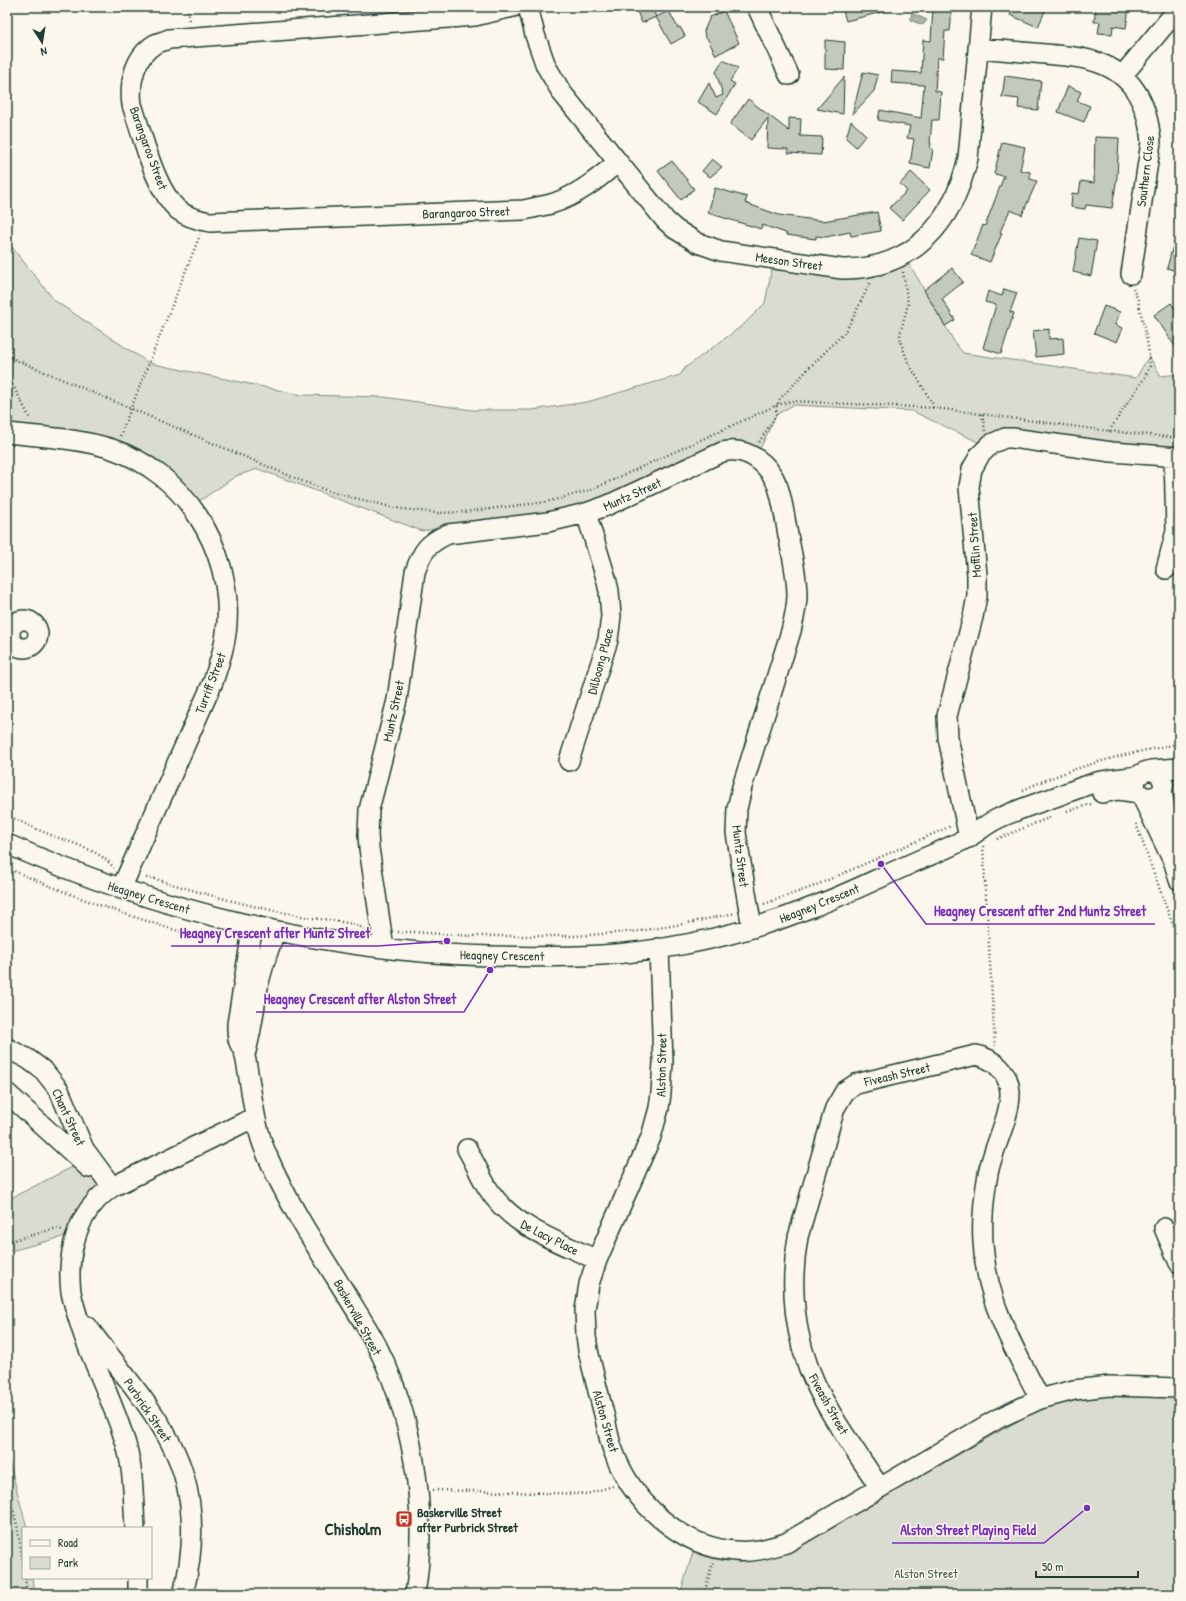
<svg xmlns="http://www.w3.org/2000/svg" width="1186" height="1601" font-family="'Patrick Hand',sans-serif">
<rect width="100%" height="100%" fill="#fbf7ec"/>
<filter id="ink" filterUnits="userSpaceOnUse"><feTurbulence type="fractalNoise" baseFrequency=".025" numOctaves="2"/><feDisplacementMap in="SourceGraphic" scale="8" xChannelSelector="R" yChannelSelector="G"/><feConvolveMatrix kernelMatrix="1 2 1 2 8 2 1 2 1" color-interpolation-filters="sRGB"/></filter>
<g filter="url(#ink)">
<path fill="#dbdcd1" stroke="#7d8c82" d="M7,241L55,301L149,363L302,395L384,397L472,410H532L587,402L680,375L685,368L743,325L765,303L772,268L853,276L910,265L955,343L963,353L1136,378L1149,356L1161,376L1179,374V451L980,443L912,411L793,405L776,415L759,451L641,484L574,509L422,531L258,469L236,476L198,502L163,469L7,426Z
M82,1162L112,1187L77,1233L7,1252V1200Z
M1124,1395L1179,1397V1594H680L694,1549L802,1543L1037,1410C1066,1401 1094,1396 1124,1395Z
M7,1454L27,1528H23V1578H32L34,1594H7Z"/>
<path fill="#adb4aa" stroke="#74847b" d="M912,13L927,20L923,25L910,20Z"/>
<path fill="#c4c9be" stroke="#1f3d34" d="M635,7H652L656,17L642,23Z
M842,7H885L886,11L846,21Z
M933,7H951V20L950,31H945L943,58H937L935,91L941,92L939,120H932L930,143H931L930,148L933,149L930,168L910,164L914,139L907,138L910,126L878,120L880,110L921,118L924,85L891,83L892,71L921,73L923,40L931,41Z
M1013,7H1036L1045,11L1038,27L1010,15Z
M1096,7H1129L1126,28L1113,26L1112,34L1098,33L1100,22H1094Z
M669,11L678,28L680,27L685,36L671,44L656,17Z
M724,11L739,43L716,55L707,38L705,37L704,31L710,17Z
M825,40L845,42L844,70L825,69Z
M723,60L738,68L730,81L735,84L717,114L698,102L709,83L716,98L723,95L716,72Z
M863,72L878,75L874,91L852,115Z
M1005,76L1041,81L1038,110L1018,108L1019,99L1002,97Z
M844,77L843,114L817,109Z
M1068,86L1081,92L1077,101L1090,106L1084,122L1058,112Z
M748,99L789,131V118L801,119L800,136L822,137L821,155L788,153V149L767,148L768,118L751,140L730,124Z
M851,121L866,135L856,147L846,138Z
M1095,137L1119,138L1117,177L1112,208L1086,205L1085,209L1071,207L1072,193L1079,194L1081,181L1094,183Z
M1002,142L1025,147L1020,170L1030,172V179L1037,181L1022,215L1010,210L1000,232L1002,233L990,262L971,255L983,225L985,226L1004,176L994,174Z
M712,159L722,167L710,177L702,171Z
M672,161L694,189L681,200L658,171Z
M911,172L930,190L902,220L889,208L907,191L900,184Z
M715,188L747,197L745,203L779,215L823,221L877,212L881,231L851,236L850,232L826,237L816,236V239L786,235V233L762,225L761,229L708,213Z
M1079,238L1097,241L1091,276L1073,272Z
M1175,238H1179V272L1167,268Z
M952,268L963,282L942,299L955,320L945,326L924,290Z
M1004,289L1017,293L1010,312L1014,313L1001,354L983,348L996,305L985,302L988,291L1002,296Z
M1171,303L1174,308L1179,304V352L1154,315Z
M1104,306L1120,312L1115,325L1123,328L1117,342L1094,333Z
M1049,329V339L1063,338L1064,354L1036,357L1033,331Z"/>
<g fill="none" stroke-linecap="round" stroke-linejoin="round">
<g stroke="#1f3d34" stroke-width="22">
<path id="minor" d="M513,7L475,16L169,39C165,41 159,42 155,44C134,57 129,83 132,105C143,136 154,188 178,210C187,217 198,220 210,222L524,210C533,208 542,206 551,204C577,196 598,179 618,162
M528,7L535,35L546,66L562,93L665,220L675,229L698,243L721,251L842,269C913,270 953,223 968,158L982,7
M757,7L789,75
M978,48C1001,50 1023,52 1045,54C1062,56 1080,56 1096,62C1134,74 1148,105 1151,142L1131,274
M1122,76L1178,9
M7,433C42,437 79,438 112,449C184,473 232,548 227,623C226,644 219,663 213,682L121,889
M1166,569L1176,531L1174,457
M10 634a14 14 0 1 1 28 0a14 14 0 1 1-28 0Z
M569,761L608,640L611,616L609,591L606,578L586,513
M1151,770L1160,775C1176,802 1129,805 1136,780C1139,773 1145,771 1151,770L1179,768
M1162,790L1170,842
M1102,793L1119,790L1139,793
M1141,795L1174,863L1179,880
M969,838L948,738L947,716L973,617L977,596V575L969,487L972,469L980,455L991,444L1005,438H1012L1112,452L1179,457
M7,844C159,911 323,951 489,956C527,957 565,957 602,955C675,950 748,933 815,906C847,894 877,879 908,865C927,856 948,849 967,838C977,833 986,824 997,819C1016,810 1037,803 1058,796C1071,791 1084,786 1097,782C1110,779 1125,778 1138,776
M253,925L237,1024C237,1029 237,1034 238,1039C239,1045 244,1050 245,1056C252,1089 253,1123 267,1155C294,1218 336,1275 371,1335C413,1410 429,1510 415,1594
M384,948L369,848L368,835L369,810L397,700L415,572C422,551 428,543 448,534L548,522L586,513L606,506L722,452C747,446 769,463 778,487C783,502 785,519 788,535C792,555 797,575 797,595C797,607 794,619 791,631L742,787L737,809L736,833L752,928
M659,948L663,1062L661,1093L659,1108L651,1137L597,1260L589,1284L585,1310L586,1336L588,1350C593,1372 599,1395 605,1418C607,1428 609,1440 613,1450C631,1501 680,1547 735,1551C753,1553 769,1548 786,1543L999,1418L1040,1399L1074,1390L1109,1386L1179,1388
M7,1048L28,1059L44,1071L59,1090L84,1149L112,1187
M246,1051C252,1031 254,1008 258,987C262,968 269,949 275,931
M7,1093L89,1168
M467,1149C474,1161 480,1175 487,1187C511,1227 557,1241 597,1260
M1164,1228L1179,1263
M87,1326C119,1370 170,1424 184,1476C195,1514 193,1556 183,1594
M880,1488C858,1454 833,1421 816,1385C794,1339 789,1286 798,1237L835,1108L845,1091L856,1084L976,1055C995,1059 1009,1073 1010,1092C1011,1116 992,1150 988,1174C980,1218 980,1258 994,1300C1004,1332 1025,1369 1040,1399
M135,1528C133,1496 134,1465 123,1435C112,1401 96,1369 84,1336C79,1321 74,1307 71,1292C67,1261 74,1224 96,1201C101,1195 107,1191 112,1187L255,1117
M138,1578V1594"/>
</g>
<path stroke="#1f3d34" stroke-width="2.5" stroke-dasharray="1 3" stroke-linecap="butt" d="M188,7L189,22
M903,272L908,304L900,334L901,343L908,362L932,403L933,408
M7,356L297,479L331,492L395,508L437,513L464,512L546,502L591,490L777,405L792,401L936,408L1109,431L1179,438
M7,374L31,420
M982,414L985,431
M1109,431L1145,377L1150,366L1148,346L1138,300L1133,288
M120,436L200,235
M759,442L776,415V407L780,399L810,367L844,333L853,318L870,283
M1023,790C1072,767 1125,753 1179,744
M1067,811L1091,804
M7,815C20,821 33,828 46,833C67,842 100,849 114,868
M1136,824L1179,942
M997,839L1051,817
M983,846L995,1046
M7,868C53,888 99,906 147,921C165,927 186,934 206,937C211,937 215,936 220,934
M146,878L156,879C206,895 256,908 307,917C322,920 353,921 364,929
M764,904L812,887L951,826
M398,932H413L472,936H576L640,931L683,924L735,913
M7,1242L57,1228L62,1230
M7,1488L17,1525L23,1562
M433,1490L587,1494L613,1486
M25,1578L27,1594
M704,1594L713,1562"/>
<use href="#minor" stroke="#fbf7ec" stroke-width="19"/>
</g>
</g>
<defs>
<g id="bus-square" transform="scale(0.9)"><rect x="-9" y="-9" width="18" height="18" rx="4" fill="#c8321e" stroke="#fbf7ec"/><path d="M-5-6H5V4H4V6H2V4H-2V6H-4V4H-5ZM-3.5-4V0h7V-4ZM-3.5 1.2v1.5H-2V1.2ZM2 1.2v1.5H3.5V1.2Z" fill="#fff"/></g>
</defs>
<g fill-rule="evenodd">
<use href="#bus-square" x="404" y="1519"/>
</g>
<g text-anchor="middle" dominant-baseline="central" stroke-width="3" stroke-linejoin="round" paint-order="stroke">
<g font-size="13" fill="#1f3d34" stroke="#fbf7ec">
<text transform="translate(149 148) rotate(70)">Barangaroo Street</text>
<text transform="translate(1145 171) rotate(-83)">Southern Close</text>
<text transform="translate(466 212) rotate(-2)">Barangaroo Street</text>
<text transform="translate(789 261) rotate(8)">Meeson Street</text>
<text transform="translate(632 494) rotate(-24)">Muntz Street</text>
<text transform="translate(974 545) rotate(-94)">Mofflin Street</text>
<text transform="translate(600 661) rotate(-75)">Dilboong Place</text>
<text transform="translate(210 683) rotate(-69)">Turriff Street</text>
<text transform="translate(393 711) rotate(-78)">Muntz Street</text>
<text transform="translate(741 856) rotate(83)">Muntz Street</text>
<text transform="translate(149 897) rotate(17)">Heagney Crescent</text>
<text transform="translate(819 903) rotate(-22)">Heagney Crescent</text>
<text transform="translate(502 955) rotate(1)">Heagney Crescent</text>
<text transform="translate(661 1065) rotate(-89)">Alston Street</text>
<text transform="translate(897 1074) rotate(-13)">Fiveash Street</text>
<text transform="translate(69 1117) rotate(65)">Chant Street</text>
<text transform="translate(550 1237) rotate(27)">De Lacy Place</text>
<text transform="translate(358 1317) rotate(61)">Baskerville Street</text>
<text transform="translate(829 1404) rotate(61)">Fiveash Street</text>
<text transform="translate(148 1410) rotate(56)">Purbrick Street</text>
<text transform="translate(606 1421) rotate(74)">Alston Street</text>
</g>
<g font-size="13" font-weight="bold" fill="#1f3d34" stroke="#fbf7ec" text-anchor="start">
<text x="417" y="1512">Baskerville Street<tspan x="417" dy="15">after Purbrick Street</tspan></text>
</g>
<g font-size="13" fill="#455d53" stroke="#fbf7ec">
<text x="926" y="1573">Alston Street</text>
</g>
<g font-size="17" font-weight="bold" fill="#1f3d34" stroke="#fbf7ec">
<text x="353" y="1528">Chisholm</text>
</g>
</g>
<path fill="none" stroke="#7b2cbf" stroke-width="1.5" d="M881 864L926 924H1155M447 941L378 946H171M490 970L464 1012H256M1087 1508L1044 1543H892"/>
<g fill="#7b2cbf" stroke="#fbf7ec" stroke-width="1.5">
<circle cx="881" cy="864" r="4"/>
<circle cx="447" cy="941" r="4"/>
<circle cx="490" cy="970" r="4"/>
<circle cx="1087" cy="1508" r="4"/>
</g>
<g font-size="14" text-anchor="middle" font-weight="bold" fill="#7b2cbf" stroke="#fbf7ec" stroke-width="3" stroke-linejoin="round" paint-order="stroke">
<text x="1040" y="916">Heagney Crescent after 2nd Muntz Street</text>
<text x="275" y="938">Heagney Crescent after Muntz Street</text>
<text x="360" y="1004">Heagney Crescent after Alston Street</text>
<text x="968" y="1535">Alston Street Playing Field</text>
</g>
<rect width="1186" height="1601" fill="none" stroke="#fbf7ec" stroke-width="24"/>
<rect x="12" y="12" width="1162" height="1577" fill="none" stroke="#1f3d34" stroke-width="1.5" filter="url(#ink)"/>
<rect x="22" y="1527" width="130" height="52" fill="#fbf7ec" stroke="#a3ada2"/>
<rect x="30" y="1540" width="20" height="6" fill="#fbf7ec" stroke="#a3ada2"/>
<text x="58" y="1547" font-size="12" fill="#1f3d34">Road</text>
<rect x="30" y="1557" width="20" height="12" fill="#dbdcd1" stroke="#a3ada2"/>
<text x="58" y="1567" font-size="12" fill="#1f3d34">Park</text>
<g transform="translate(42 42) rotate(168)" stroke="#fbf7ec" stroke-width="3" paint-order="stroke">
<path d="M0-3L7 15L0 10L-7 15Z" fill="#1f3d34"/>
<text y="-6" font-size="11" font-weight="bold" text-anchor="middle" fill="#1f3d34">N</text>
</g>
<path d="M1036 1571v6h102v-6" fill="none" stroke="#1f3d34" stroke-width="2"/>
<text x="1042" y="1571" font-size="12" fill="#1f3d34" stroke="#fbf7ec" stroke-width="3" paint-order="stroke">50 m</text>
</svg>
